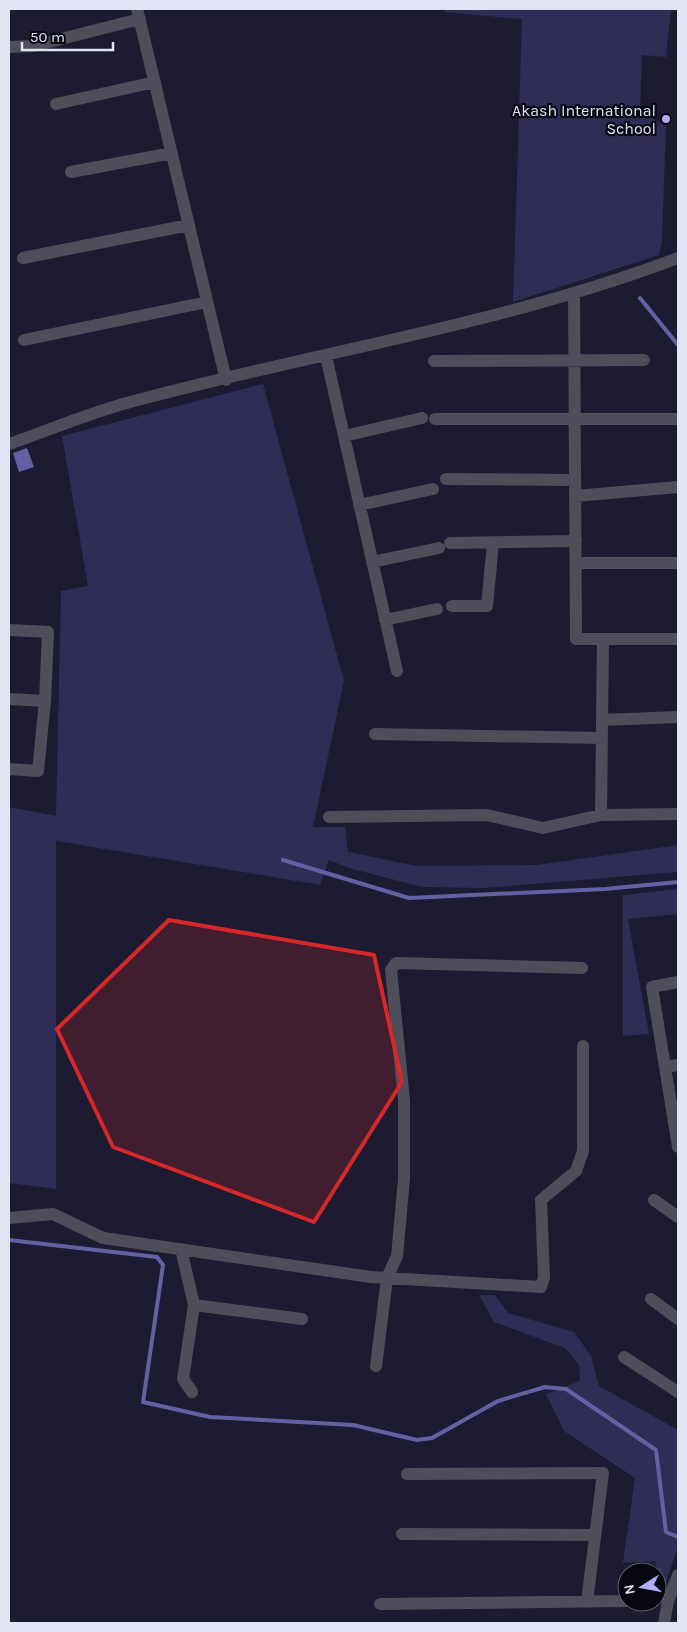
<svg xmlns="http://www.w3.org/2000/svg" width="687" height="1632" font-family="Karla,sans-serif">
<rect width="100%" height="100%" fill="#1c1b32"/>
<path fill="#2f2c56" d="M444,9H671L666,57L642,55L640,112L666,126L662,240L659,255L513,302L522,19L445,12Z
M263,384L344,681L313,827H345L348,852L417,866L537,865L678,845V872L484,888L422,887L349,868L329,860L320,885L56,841V1189L9,1183V807L56,816L61,591L88,586L62,436Z
M678,889V914L628,919L649,1034L623,1036V895Z
M479,1295H495L508,1313L574,1332L591,1356L599,1386L678,1430V1546L663,1591L655,1561L623,1563L635,1478L564,1431L546,1394L580,1381L579,1365L565,1348L494,1322Z"/>
<path fill="#6460a4" d="M27,448L34,467L19,472L13,453Z"/>
<g fill="none" stroke-linecap="round" stroke-linejoin="round">
<path stroke="#6460a4" stroke-width="4" d="M640,298L678,345
M283,860L409,898L605,889L678,882
M9,1240L157,1257L163,1265L143,1402L210,1417L353,1425L417,1440L432,1438L498,1401L545,1387L566,1389L656,1450L666,1532L678,1537"/>
<path stroke="#4e4e5a" stroke-width="12" d="M137,9L226,380
M9,47L33,46L140,19
M56,104L155,82
M71,172L172,153
M23,258L189,225
M574,293L576,639H678
M24,340L207,302
M326,356L397,671
M434,361L644,360
M435,419H678
M344,436L422,418
M9,444C47,431 84,415 123,404C308,353 499,326 678,258
M446,479L575,480
M575,496L678,487
M359,505L433,489
M450,543L576,541
M372,562L439,548
M576,563H678
M452,606H487L493,543
M385,620L437,609
M9,630L48,632L45,701
M9,699L45,701L38,771L9,769
M602,720L678,717
M375,734L602,738
M601,815L603,639
M329,817L487,815L543,828L601,815L678,814
M678,982L652,987L678,1147
M665,1067L678,1065
M654,1200L678,1217
M9,1218L53,1214L103,1238L371,1277L541,1287L544,1277L541,1200L576,1171L583,1151V1046
M181,1249L194,1305L183,1379L192,1392
M651,1299L678,1319
M194,1305L302,1319
M624,1357L678,1392
M376,1366L387,1278L397,1256L404,1179V1100L391,970L396,963L582,968
M407,1474L603,1473L587,1602
M402,1534L595,1535
M380,1604L627,1601
M664,1623L668,1601L678,1575"/>
</g>
<path fill="#d62828" fill-opacity="0.2" stroke="#d62828" stroke-width="4" stroke-linejoin="round" d="M169,920L374,955L402,1082L314,1222L113,1147L57,1029Z"/>
<circle fill="#b0aefa" stroke="#070711" stroke-width="2" cx="666" cy="119" r="5"/>
<g text-anchor="middle" dominant-baseline="central" stroke-width="4.5" stroke-linejoin="round" paint-order="stroke">
<g font-size="16" fill="#e3e4f3" stroke="#070711" text-anchor="end">
<text x="656" y="110">Akash International<tspan x="656" dy="18">School</tspan></text>
</g>
</g>
<rect width="687" height="1632" fill="none" stroke="#e3e4f3" stroke-width="20"/>
<g transform="translate(642 1587) rotate(259)"><circle r="24" fill="#070711" stroke="#5f5f6b"/>
<path d="M0-4L9 19L0 12L-9 19Z" fill="#b0aefa"/>
<text y="-8" font-size="14" font-weight="bold" text-anchor="middle" fill="#e3e4f3">N</text>
</g>
<path d="M22 42v8h91v-8" fill="none" stroke="#e3e4f3" stroke-width="2.5"/>
<text x="30" y="42" font-size="15" fill="#e3e4f3" stroke="#070711" stroke-width="4" paint-order="stroke">50 m</text>
</svg>
